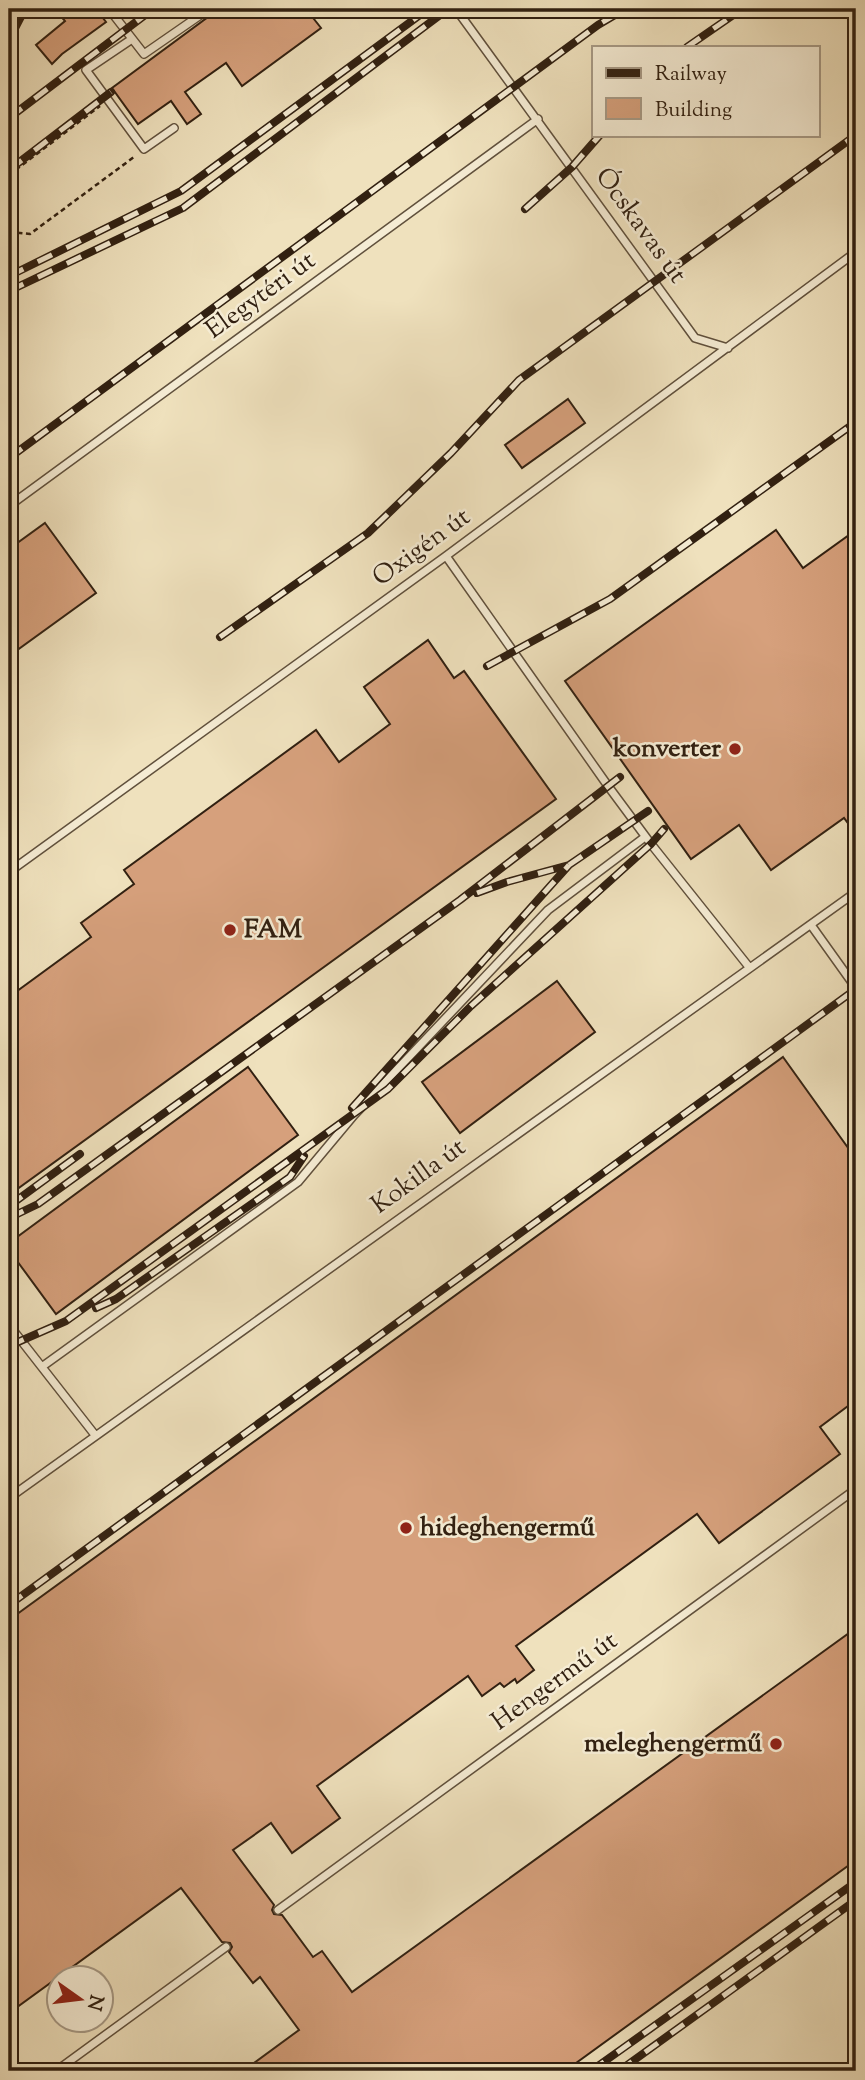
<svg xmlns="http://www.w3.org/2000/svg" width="865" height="2080" font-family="'Sorts Mill Goudy',serif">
<rect width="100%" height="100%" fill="#efe1bd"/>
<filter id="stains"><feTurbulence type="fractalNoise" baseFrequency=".00286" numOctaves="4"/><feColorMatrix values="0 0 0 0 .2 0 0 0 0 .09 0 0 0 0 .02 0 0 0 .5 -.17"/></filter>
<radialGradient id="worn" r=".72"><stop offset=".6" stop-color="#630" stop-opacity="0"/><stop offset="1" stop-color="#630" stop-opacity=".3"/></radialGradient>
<path fill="#d6a07c" stroke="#312011" stroke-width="2" d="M55,9H96L106,22L62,54L52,64L36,45L65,21Z
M215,9H306L321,28L242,86L226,63L185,92L201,114L187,124L171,101L138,124L112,88L212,14Z
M568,399L585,423L522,468L505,445Z
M45,523L96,593L9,656V549Z
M776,530L803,568L856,530V834L844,818L771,870L739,825L691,859L565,681Z
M428,640L454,678L464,671L556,799L9,1195V997L91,937L81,923L134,884L124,870L316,730L339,762L390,724L364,687Z
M557,981L595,1032L460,1133L422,1082Z
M783,1057L856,1159V1400L820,1427L840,1454L719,1543L697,1514L516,1646L534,1670L517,1683L515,1679L504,1687L500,1683L482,1696L468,1676L317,1786L340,1818L292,1853L271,1823L233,1850L274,1905L272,1910L274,1914L282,1915L313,1957L322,1951L352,1992L856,1628V1860L565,2071H243L299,2030L260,1977L253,1983L229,1952L232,1947L230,1943L222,1942L181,1888L9,2013V1620Z
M248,1067L298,1135L56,1314L9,1250V1243Z"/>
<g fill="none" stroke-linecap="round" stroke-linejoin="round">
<g stroke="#60503c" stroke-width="10">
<path id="lane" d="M109,9L144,54L209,9
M456,9L695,338L728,348
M132,39L86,70L144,149L174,128
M9,506L538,119
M446,556L608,786L651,844L749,967
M9,872L446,556L856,252
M811,925L856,988
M9,1325L95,1435
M43,1366L298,1182L354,1115L548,910L645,837
M9,1498L856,892
M278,1910L856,1489
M56,2071L226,1947"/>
</g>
<path stroke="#312011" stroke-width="2.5" stroke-dasharray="5 3.5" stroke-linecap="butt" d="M9,175L100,106
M9,232L30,234L134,157"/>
<use href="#lane" stroke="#f5ecd4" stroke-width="7"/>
<g stroke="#312011" stroke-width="8">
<path id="rail" d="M9,40L25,9
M687,47L742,9
M9,118L153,9
M9,170L111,92
M525,209L572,167L600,135
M9,276L181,191L428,9
M9,291L183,208L448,9
M9,458L598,25L625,9
M220,637L368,533L451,453L519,380L856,135
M487,666L610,599L856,422
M477,893L507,882L569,865L648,811
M352,1108L569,865
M9,1206L80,1154
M9,1218L38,1204L460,900L620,777
M96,1308L116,1299L290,1177L304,1156
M9,1346L66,1321L388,1089L471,1006L651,844L664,829
M9,1605L856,989
M591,2071L856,1882
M619,2071L856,1900"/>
</g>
<use href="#rail" stroke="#f5ecd4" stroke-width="5" stroke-dasharray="16" stroke-linecap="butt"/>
</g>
<g fill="#8f2418" stroke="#f5ecd4" stroke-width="2.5">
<circle cx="735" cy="749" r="7"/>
<circle cx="230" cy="930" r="7"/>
<circle cx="406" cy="1528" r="7"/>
<circle cx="776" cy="1744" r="7"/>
</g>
<g text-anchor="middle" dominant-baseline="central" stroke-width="5" stroke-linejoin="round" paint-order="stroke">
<g font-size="26" fill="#312011" stroke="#f5ecd4">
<text transform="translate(640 226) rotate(54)">Ócskavas út</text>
<text transform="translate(261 296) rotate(-36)">Elegytéri út</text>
<text transform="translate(422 548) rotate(-36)">Oxigén út</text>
<text transform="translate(419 1177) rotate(-36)">Kokilla út</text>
<text transform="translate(555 1682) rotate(-36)">Hengermű út</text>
</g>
<g font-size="26" font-weight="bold" fill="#312011" stroke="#f5ecd4" text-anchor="end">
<text x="721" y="749">konverter</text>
<text x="244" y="930" text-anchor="start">FAM</text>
<text x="420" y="1528" text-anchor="start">hideghengermű</text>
<text x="762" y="1744">meleghengermű</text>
</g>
</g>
<rect width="865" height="2080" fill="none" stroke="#efe1bd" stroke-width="35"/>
<rect x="10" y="10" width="844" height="2059" fill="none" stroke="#312011" stroke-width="3.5"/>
<rect x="18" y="18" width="830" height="2045" fill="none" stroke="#312011" stroke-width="2"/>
<rect x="592" y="46" width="228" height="91" fill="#f5ecd4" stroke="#a79a86" stroke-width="2"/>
<rect x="606" y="68" width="35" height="10" fill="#312011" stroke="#a79a86" stroke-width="2"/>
<text x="655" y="80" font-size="21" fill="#312011">Railway</text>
<rect x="606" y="98" width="35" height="21" fill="#d6a07c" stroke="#a79a86" stroke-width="2"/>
<text x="655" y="116" font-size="21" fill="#312011">Building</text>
<g transform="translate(80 1999) rotate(104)"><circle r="33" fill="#f5ecd4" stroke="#a79a86" stroke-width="2"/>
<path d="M0-5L12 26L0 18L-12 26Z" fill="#8f2418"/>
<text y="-10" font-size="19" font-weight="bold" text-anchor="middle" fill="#312011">N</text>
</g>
<rect width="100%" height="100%" filter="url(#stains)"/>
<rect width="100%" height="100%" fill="url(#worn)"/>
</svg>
